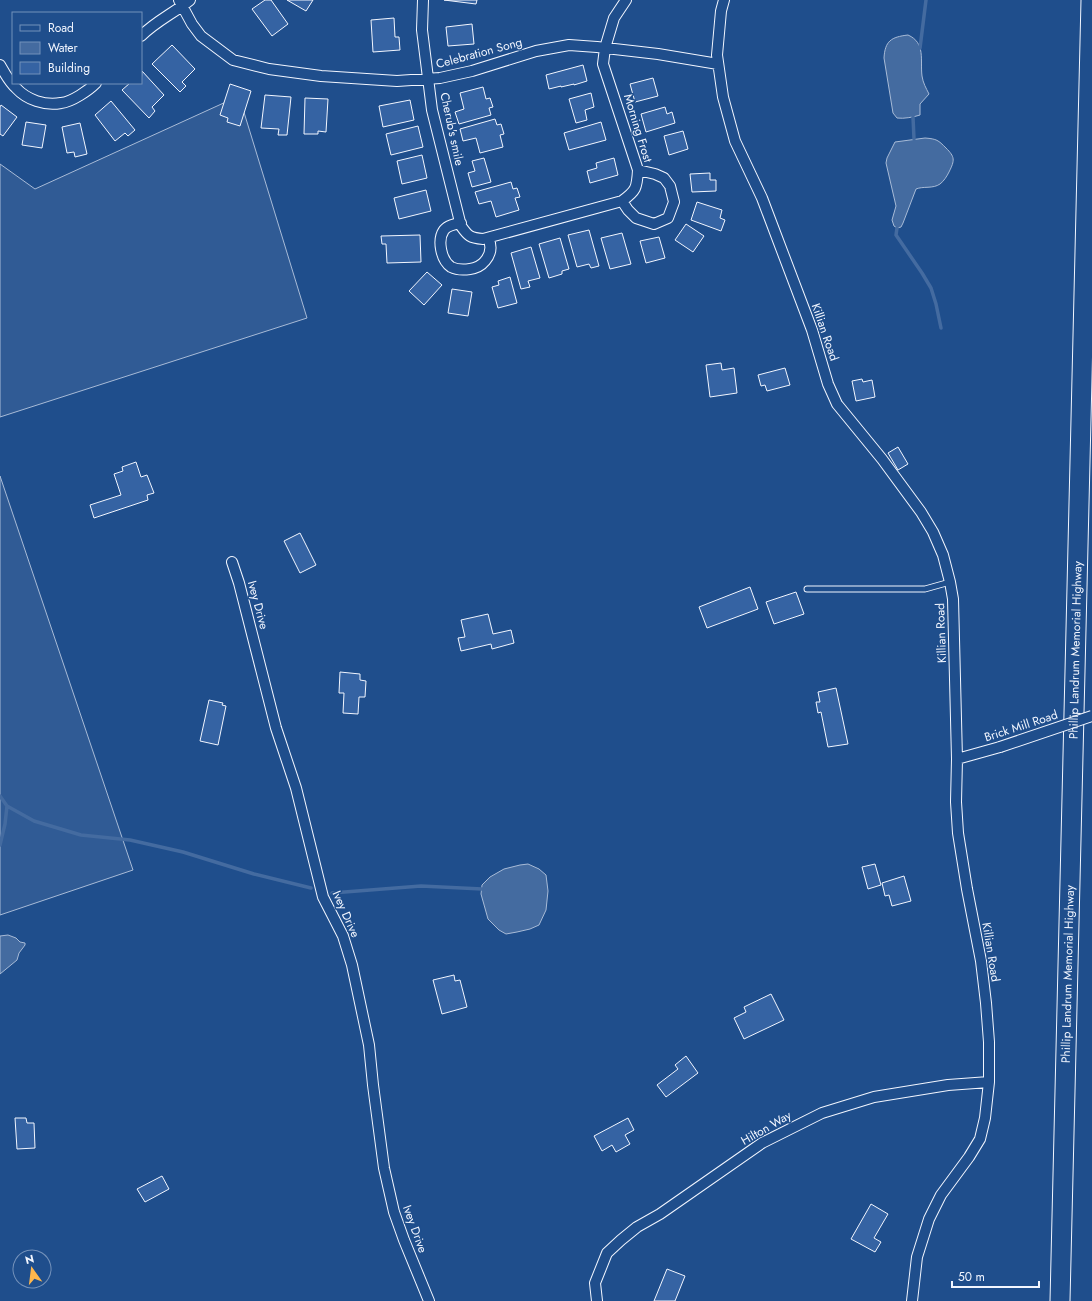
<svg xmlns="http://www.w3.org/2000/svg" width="1092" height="1301" font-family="Jost,sans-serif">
<rect width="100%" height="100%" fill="#1f4e8c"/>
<path fill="#305b95" stroke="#a8bbd7" d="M239,96L307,318L0,417V164L35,189Z
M0,476L133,870L0,915Z"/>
<path fill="#446ba0" stroke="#a8bbd7" d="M908,35C926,43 920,60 922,76C923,83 926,88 929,94L920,104V115C914,117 904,119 897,118L893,113L884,58C885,41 891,37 908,35Z
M925,138C937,139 938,140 946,148C955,157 955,160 949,172C947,176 944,181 940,184C933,189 923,186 916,189L903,223L901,227L897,228L894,226L892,220L896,206L886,163L887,158L895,142Z
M528,864L539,869L546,875L548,891L546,910L539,925L530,929L517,932L506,934L499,930L488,919L481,894L482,885L490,877L504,869L520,865Z
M8,935L16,938L20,942L25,943V945L19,953L17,960L0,974V936Z"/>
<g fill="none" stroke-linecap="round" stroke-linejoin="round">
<path stroke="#446ba0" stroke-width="3.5" d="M920,48L926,0
M913,117L914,139
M897,228L896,235L922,273L931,288L936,304L941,328
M0,796L7,806L34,821L81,835L130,840L183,852L254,874L311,888
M0,845L5,824L7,806
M332,893L421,886L482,889"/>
</g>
<path fill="#3563a3" stroke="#f2f6ff" d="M265,0H271L288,24L272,36L252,9Z
M287,0H313L306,11Z
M444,0H477L476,4Z
M394,18L395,37H399L400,50L373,52L371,20Z
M472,24L474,44L448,46L446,27Z
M172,45L195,69L182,82L186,86L180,92L152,64Z
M583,65L587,81L574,85V84L561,87V86L549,89L546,75Z
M142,71L164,95L152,107L155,111L149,118L122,90L130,83H141Z
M653,78L658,96L635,102L630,84Z
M230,84L251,91L240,126L227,122L228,118L220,115Z
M483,87L486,99L490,98L493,107L489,108L491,115L459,124L455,112L464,109L460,93Z
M591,93L594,107L585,110L587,120L576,123L569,99Z
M265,95L291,97L287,135H278L279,129L261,128Z
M305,98L328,99L326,132L318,131V134H304Z
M410,100L414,120L383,127L379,106Z
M111,101L135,130L128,136L125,133L115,141L95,115Z
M1,105L17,117L3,136L0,134V107Z
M665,107L667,114L672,112L675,123L646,132L641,114Z
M495,119L497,125L501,124L504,134L500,135L503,147L480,153L476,138L463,141L460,129Z
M26,122L46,125L42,148L22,145Z
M601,122L606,140L569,150L564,133Z
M80,123L87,154L75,157L74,152L67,153L62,127Z
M418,126L423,147L391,155L386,134Z
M683,131L688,149L669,155L664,136Z
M422,155L427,178L402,184L397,161Z
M484,158L491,182L472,187L468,173L475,171L472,161Z
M614,158L618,175L590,183L587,171L597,168L596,163Z
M710,173V180H716V191L692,192L690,174Z
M511,182L513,189L517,188L520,197L515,198L519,210L496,217L491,201L479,204L475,192Z
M426,190L431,211L399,219L394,198Z
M697,202L722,210L720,218L725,220L721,231L691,220Z
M686,224L704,236L693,252L675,240Z
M589,230L599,266L591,268L589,264L577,267L568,235Z
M622,233L631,264L610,269L601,238Z
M420,235L421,262L387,263L386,244H382L381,236Z
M659,237L665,258L646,263L640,241Z
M560,238L569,269L562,271V274L549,278L539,244Z
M531,247L540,278L528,281L530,287L521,289L511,253Z
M427,272L442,285L424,305L409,291Z
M510,277L517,303L498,308L492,287L499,285L498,281Z
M452,289L472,292L468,316L448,313Z
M721,363L722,370L734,368L737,393L710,397L706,365Z
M785,368L790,385L767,391L765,385L761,386L758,375Z
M862,379L863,382L872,380L875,397L856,401L852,381Z
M898,447L908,464L898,470L888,453Z
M136,462L141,477L147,475L154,493L147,495L148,500L94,518L90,505L121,495L114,474L123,471L122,467Z
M300,533L316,565L300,573L284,541Z
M750,587L758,609L707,628L699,607Z
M796,592L804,614L774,624L766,602Z
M488,614L493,634L511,630L514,643L492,649L491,644L461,651L458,638L465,637L461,620Z
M340,672L360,674V680L366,681L365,697H359L358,714L343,713L344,693H339Z
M836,688L848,744L828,747L821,712L818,713L816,702H820L818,692Z
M209,700L223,703L222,705L226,706L218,745L200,741Z
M875,864L881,885L868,889L862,867Z
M904,876L911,901L892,906L889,895L885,896L882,883Z
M454,975L455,981L460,980L467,1007L442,1014L433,980Z
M771,994L784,1020L744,1039L734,1018L746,1012L744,1007Z
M686,1056L698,1073L666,1097L657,1085L678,1069L675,1065Z
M15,1118H26L27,1123H34L35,1148L17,1149Z
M628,1118L634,1130L625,1135L630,1144L616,1152L612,1145L602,1151L594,1136Z
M162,1176L169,1189L145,1202L137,1189Z
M871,1204L888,1214L874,1238L881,1242L875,1252L851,1239Z
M667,1269L685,1276L675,1301H654Z"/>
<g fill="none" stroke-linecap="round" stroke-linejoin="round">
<g stroke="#f2f6ff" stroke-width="7">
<path id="lane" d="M807,589H925L950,582"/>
</g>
<g stroke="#f2f6ff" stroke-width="12">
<path id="street" d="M179,0L192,24L201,36L233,60L269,69L321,76L397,81L440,78L472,71L536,51L569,45L597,47L658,54L718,64
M423,0L422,30L432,110L461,226C468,236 470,238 483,239L622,201C636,191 637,188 638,170L603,64L605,48L614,18L626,0
M724,0L721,11L717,55L723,97L735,141L762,198L812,330L828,384L837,404L882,459L921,512L933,532L943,555L950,582L953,599L957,759L956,802L958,833L967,889L981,961L986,1003L989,1042V1082L985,1118L980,1139L969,1157L941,1195L929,1219L917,1257L912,1301
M141,36C156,21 174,13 190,0
M0,65C4,72 9,82 16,88C27,100 45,106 61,103C72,102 89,90 96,83
M622,201L628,210L636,218L654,224L668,218L674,202L670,186L664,178L655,174L638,170
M461,223C455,224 448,225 444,230C437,240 441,260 451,267C457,270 464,270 470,269C477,268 481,266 485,261C491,254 492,246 488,238
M232,562L239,583L276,728L296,788L323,897L343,936L352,965L369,1045L373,1085L384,1168L394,1212L404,1240L429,1301
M957,759L1000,747
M597,1301L595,1283L607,1253L621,1240L637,1227L660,1214L762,1143L822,1113L874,1097L948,1085L989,1082"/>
</g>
<g stroke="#f2f6ff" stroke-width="21">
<g id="highway">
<path id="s1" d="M1060,1301L1091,0"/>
</g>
</g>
<use href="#lane" stroke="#1f4e8c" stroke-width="5"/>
<use href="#street" stroke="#1f4e8c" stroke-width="10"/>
<use href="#highway" stroke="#1f4e8c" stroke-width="19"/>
<g stroke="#f2f6ff" stroke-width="12" stroke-linecap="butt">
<path id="street-bridge" d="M1000,747L1092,716"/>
</g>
<use href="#street-bridge" stroke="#1f4e8c" stroke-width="10"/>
</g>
<g text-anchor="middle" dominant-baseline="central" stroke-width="3" stroke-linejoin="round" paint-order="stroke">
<g font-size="12" fill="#f2f6ff" stroke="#1f4e8c">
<text transform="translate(479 53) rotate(-15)">Celebration Song</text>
<text transform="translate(638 128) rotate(73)">Morning Frost</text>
<text transform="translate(452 129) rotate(78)">Cherub's smile</text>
<text transform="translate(825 332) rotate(71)">Killian Road</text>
<text transform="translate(258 605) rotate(75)">Ivey Drive</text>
<text transform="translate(941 633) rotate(-92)">Killian Road</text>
<text stroke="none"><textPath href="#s1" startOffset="651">Phillip Landrum Memorial Highway</textPath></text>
<text transform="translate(1021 726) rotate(-18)">Brick Mill Road</text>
<text transform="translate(346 914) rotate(66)">Ivey Drive</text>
<text transform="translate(991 952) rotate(81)">Killian Road</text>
<text stroke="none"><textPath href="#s1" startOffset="327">Phillip Landrum Memorial Highway</textPath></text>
<text transform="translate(766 1128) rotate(-30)">Hilton Way</text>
<text transform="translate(415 1229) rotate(70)">Ivey Drive</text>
</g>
</g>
<rect x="12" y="12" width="130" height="72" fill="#1f4e8c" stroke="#7391ba"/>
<rect x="20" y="25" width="20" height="6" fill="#1f4e8c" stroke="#7391ba"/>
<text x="48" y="32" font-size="12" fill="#f2f6ff">Road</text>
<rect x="20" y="42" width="20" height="12" fill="#446ba0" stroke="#7391ba"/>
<text x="48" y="52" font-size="12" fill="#f2f6ff">Water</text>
<rect x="20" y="62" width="20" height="12" fill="#3563a3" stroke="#7391ba"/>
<text x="48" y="72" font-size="12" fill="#f2f6ff">Building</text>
<g transform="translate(32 1269) rotate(346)"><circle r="19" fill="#1f4e8c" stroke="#7391ba"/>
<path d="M0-3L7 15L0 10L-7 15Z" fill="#ffb74d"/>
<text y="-6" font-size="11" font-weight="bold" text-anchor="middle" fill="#f2f6ff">N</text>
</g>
<path d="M952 1281v6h87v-6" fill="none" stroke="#f2f6ff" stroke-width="2"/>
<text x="958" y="1281" font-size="12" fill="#f2f6ff" stroke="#1f4e8c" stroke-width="3" paint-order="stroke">50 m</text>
</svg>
